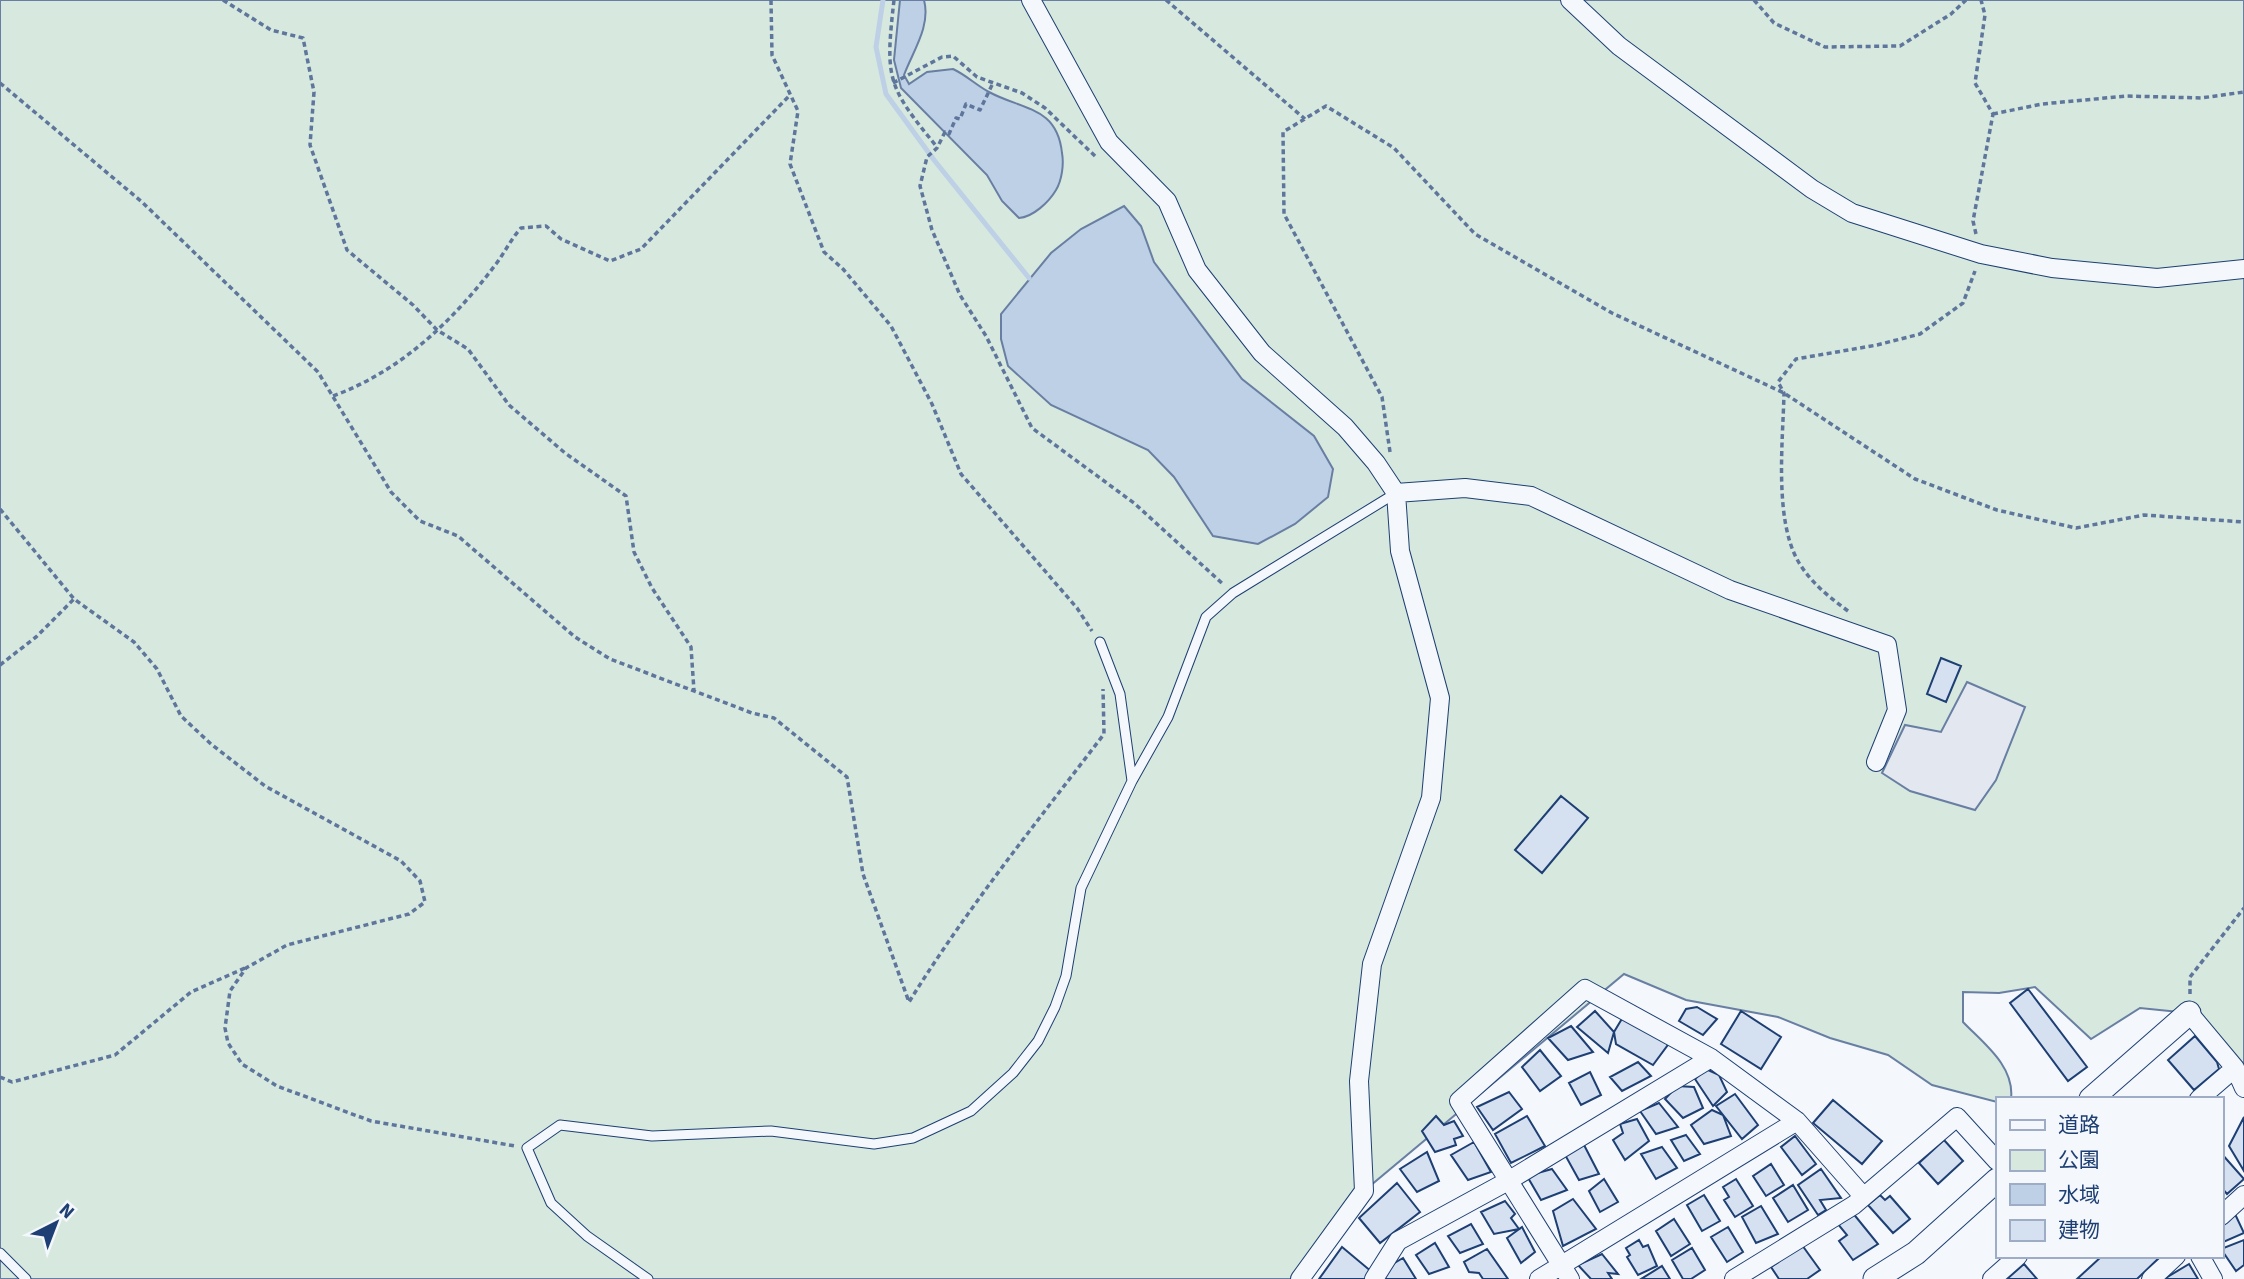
<svg xmlns="http://www.w3.org/2000/svg" width="2244" height="1279" font-family="'Source Sans 3','Noto Sans JP',sans-serif">
<rect width="100%" height="100%" fill="#f4f7fb"/>
<path fill="#d7e8df" stroke="#687fa3" stroke-width="2" d="M0,0H2244V1088L2189,1013L2140,1008L2091,1039L2035,987L1999,993L1963,992V1022C1983,1043 2015,1066 2011,1099H1997V1102L1932,1085L1888,1055L1830,1038L1778,1017L1686,1000L1624,974L1364,1191L1300,1279H0Z"/>
<path fill="#e3e8f0" stroke="#687fa3" stroke-width="2" d="M1967,682L2025,707L1996,780L1975,810L1910,791L1882,773L1905,725L1941,732Z"/>
<path fill="#bed0e5" stroke="#687fa3" stroke-width="2" d="M900,0H924C931,26 913,51 904,75L909,84L927,72L953,69C966,75 976,85 989,92C1022,110 1057,106 1062,153C1064,164 1062,180 1056,190C1049,202 1033,217 1019,218L1002,201L987,175L901,88L894,60Z
M1124,206L1141,226L1154,262L1242,379L1314,436L1333,469L1328,497L1295,524L1258,544L1213,536L1174,477L1148,450L1051,405L1008,366L1001,339V314L1051,253L1081,229Z"/>
<g fill="none" stroke-linecap="round" stroke-linejoin="round">
<path stroke="#bed0e5" stroke-width="5" d="M883,0L876,47L886,94L934,160L1029,278"/>
</g>
<path fill="#d5e0f0" stroke="#1d3f73" stroke-width="2" d="M1941,658L1961,666L1946,702L1927,694Z
M1561,796L1588,818L1542,873L1515,850Z
M2028,989L2087,1067L2068,1081L2010,1003Z
M1697,1007L1717,1019L1703,1035L1679,1021L1686,1009Z
M1595,1011L1614,1032L1608,1053L1577,1027Z
M1741,1011L1781,1037L1761,1069L1721,1044Z
M1623,1017L1670,1042L1653,1065L1616,1044L1614,1032Z
M1571,1026L1593,1052L1568,1060L1548,1038Z
M2195,1036L2217,1062L2219,1069L2194,1090L2168,1060Z
M1540,1050L1561,1076L1540,1091L1522,1067Z
M1638,1062L1651,1076L1622,1091L1610,1077Z
M1706,1069L1719,1075L1727,1092L1713,1106L1695,1079Z
M1590,1072L1601,1095L1581,1105L1569,1083Z
M1677,1086L1694,1087L1703,1108L1683,1118L1665,1099Z
M1509,1092L1522,1109L1493,1130L1477,1107Z
M1735,1094L1758,1125L1742,1139L1716,1106Z
M1833,1100L1882,1141L1862,1164L1813,1123Z
M1659,1103L1678,1127L1656,1134L1640,1111Z
M1712,1110L1723,1115L1731,1136L1704,1144L1691,1125Z
M1436,1116L1444,1125L1454,1121L1463,1136L1454,1139L1456,1145L1435,1152L1422,1131Z
M1527,1116L1545,1146L1511,1163L1495,1134Z
M2244,1117V1171L2229,1146Z
M1637,1119L1649,1141L1625,1160L1613,1140L1623,1133L1620,1124Z
M1686,1135L1700,1154L1684,1161L1671,1140Z
M1795,1136L1816,1164L1802,1175L1781,1147Z
M1944,1140L1963,1161L1938,1184L1919,1163Z
M1474,1142L1491,1172L1468,1180L1451,1155Z
M1583,1143L1599,1174L1579,1180L1564,1153Z
M1662,1147L1677,1168L1656,1179L1641,1154Z
M1427,1152L1439,1181L1417,1192L1400,1169Z
M2221,1153L2244,1179L2227,1194L2221,1187Z
M1771,1164L1784,1185L1766,1196L1753,1176Z
M1552,1169L1567,1190L1541,1200L1527,1176Z
M1821,1169L1841,1198L1820,1200L1826,1210L1818,1215L1798,1185Z
M1604,1179L1618,1202L1600,1212L1589,1191Z
M1736,1179L1753,1206L1735,1217L1724,1200L1729,1197L1723,1187Z
M1397,1183L1420,1212L1380,1243L1359,1218Z
M1793,1185L1808,1210L1788,1222L1773,1198Z
M1704,1195L1720,1221L1702,1231L1687,1205Z
M1880,1195L1885,1200L1890,1196L1910,1219L1893,1233L1868,1205Z
M1573,1199L1596,1229L1563,1246L1553,1211Z
M1505,1201L1515,1214L1511,1218L1519,1229L1494,1234L1481,1212Z
M1761,1206L1778,1234L1756,1243L1742,1217Z
M1852,1212L1878,1244L1853,1260L1839,1241L1847,1235L1837,1223Z
M2235,1214L2244,1233L2221,1243V1221Z
M1674,1219L1690,1244L1671,1256L1656,1231Z
M1471,1224L1483,1244L1460,1253L1448,1236Z
M1522,1227L1535,1252L1521,1263L1507,1238Z
M1728,1227L1743,1252L1727,1262L1711,1237Z
M1639,1240L1643,1247L1648,1245L1657,1266L1638,1275L1627,1257L1630,1255L1626,1248Z
M2244,1240V1265L2236,1271L2221,1249Z
M1435,1243L1449,1267L1429,1274L1416,1255Z
M1802,1245L1820,1270L1807,1279H1779L1771,1267Z
M1342,1247L1372,1272L1366,1279H1319Z
M1692,1248L1705,1270L1691,1279H1683L1672,1260Z
M1487,1249L1508,1279H1483L1479,1273L1469,1272L1464,1262Z
M1602,1254L1618,1274L1608,1273L1612,1279H1591L1578,1265Z
M2102,1256H2161L2137,1279H2077Z
M1403,1258L1416,1279H1383L1379,1272Z
M2024,1264L2037,1279H2007Z
M2189,1264L2198,1279H2164Z
M1662,1266L1670,1279H1641Z"/>
<g fill="none" stroke-linecap="round" stroke-linejoin="round">
<g stroke="#1d3f73" stroke-width="11">
<path id="lane" d="M1100,642L1120,694L1132,781L1168,717L1206,617L1233,593L1396,493
M0,1253L26,1279
M648,1279L587,1236L551,1203L527,1148L560,1125L652,1136L771,1131L874,1144L913,1138L971,1111L1013,1073L1038,1041L1055,1007L1066,976L1081,888L1132,781"/>
</g>
<g stroke="#1d3f73" stroke-width="20">
<path id="street" d="M1031,0L1109,142L1167,201L1197,270L1262,353L1345,427L1376,463L1396,493L1400,551L1440,698L1431,798L1372,964L1359,1081L1364,1191L1300,1279
M1570,0L1619,46L1812,189L1852,213L1981,254L2052,268L2157,278L2244,269
M1396,493L1465,488L1531,496L1730,590L1887,645L1897,710L1876,762
M2189,1013L2235,1068L2244,1088
M2199,1099L2235,1068
M2221,1216L2244,1195
M2200,1256L2213,1279
M1374,1279L1398,1241L1508,1181L1711,1058
M1539,1279L1797,1121
M1570,1279L1459,1101L1585,989L1711,1058L1797,1121L1863,1196
M1734,1279L1854,1205L1957,1117L1997,1161
M1992,1279L2018,1256
M2151,1279L2176,1256"/>
</g>
<g stroke="#1d3f73" stroke-width="25">
<path id="secondary" d="M2091,1099L2189,1013
M1875,1279L1916,1253L1997,1180"/>
</g>
<path stroke="#5e769c" stroke-width="3.5" stroke-dasharray="5 3.5" stroke-linecap="butt" d="M223,0L271,30L303,38L314,92L310,145L347,250L413,305L437,330L468,349L509,405L565,453L626,496L634,552L652,588L691,647L694,691
M771,0L772,55L798,111L790,164L824,252L843,269L891,326L932,404L961,474L1077,608L1092,631
M894,0C885,79 887,86 937,147
M1166,0L1305,119
M1754,0L1774,23L1825,47L1900,46L1951,14L1966,0
M0,83L142,202L318,372L391,492L420,521L458,536L575,637L610,659L752,713L774,718L847,777L863,874L909,1002C968,907 1037,822 1104,734L1103,689
M893,83L942,57L953,56L977,77L1022,93L1045,108L1096,157
M992,85L980,110L966,104L960,119L956,118L949,134L945,132L937,148L927,157L920,186L932,230L960,295L986,336L1032,428L1134,503L1224,585
M1993,114L2042,104L2127,96L2201,98L2244,92
M1976,234L1973,221L1993,114L1975,83L1985,15L1981,0
M333,396C401,371 453,321 496,264C505,252 511,239 521,228L546,226L561,239L610,261L641,249L790,95
M1390,452L1382,397L1284,214L1283,132L1326,106L1394,148L1475,234L1612,313L1784,393L1915,479L1997,510L2076,528L2144,515L2244,522
M0,509L74,599L134,642L157,669L181,716L211,744L265,786L401,861L420,881L425,902L409,914L287,945L246,968L230,991L225,1028L228,1043L242,1064L277,1086L371,1121L515,1146
M1848,611C1829,597 1810,582 1798,561C1774,519 1783,441 1784,393L1778,382L1796,359L1877,345L1920,334L1963,303L1975,271
M0,665L36,637L74,599
M2190,994V977L2244,908
M0,1077L12,1082L115,1055L191,992L245,968"/>
<use href="#lane" stroke="#f4f7fb" stroke-width="9"/>
<use href="#street" stroke="#f4f7fb" stroke-width="18"/>
<use href="#secondary" stroke="#f4f7fb" stroke-width="23"/>
</g>
<rect x="1996" y="1097" width="228" height="161" fill="#f4f7fb" stroke="#9eadc5" stroke-width="2"/>
<rect x="2010" y="1120" width="35" height="10" fill="#f4f7fb" stroke="#9eadc5" stroke-width="2"/>
<text x="2058" y="1132" font-size="21" fill="#1d3f73">道路</text>
<rect x="2010" y="1150" width="35" height="21" fill="#d7e8df" stroke="#9eadc5" stroke-width="2"/>
<text x="2058" y="1167" font-size="21" fill="#1d3f73">公園</text>
<rect x="2010" y="1184" width="35" height="21" fill="#bed0e5" stroke="#9eadc5" stroke-width="2"/>
<text x="2058" y="1202" font-size="21" fill="#1d3f73">水域</text>
<rect x="2010" y="1220" width="35" height="21" fill="#d5e0f0" stroke="#9eadc5" stroke-width="2"/>
<text x="2058" y="1237" font-size="21" fill="#1d3f73">建物</text>
<g transform="translate(56 1223) rotate(42)" stroke="#f4f7fb" stroke-width="5" paint-order="stroke">
<path d="M0-5L12 26L0 18L-12 26Z" fill="#1d3f73"/>
<text y="-10" font-size="19" font-weight="bold" text-anchor="middle" fill="#1d3f73">N</text>
</g>
</svg>
